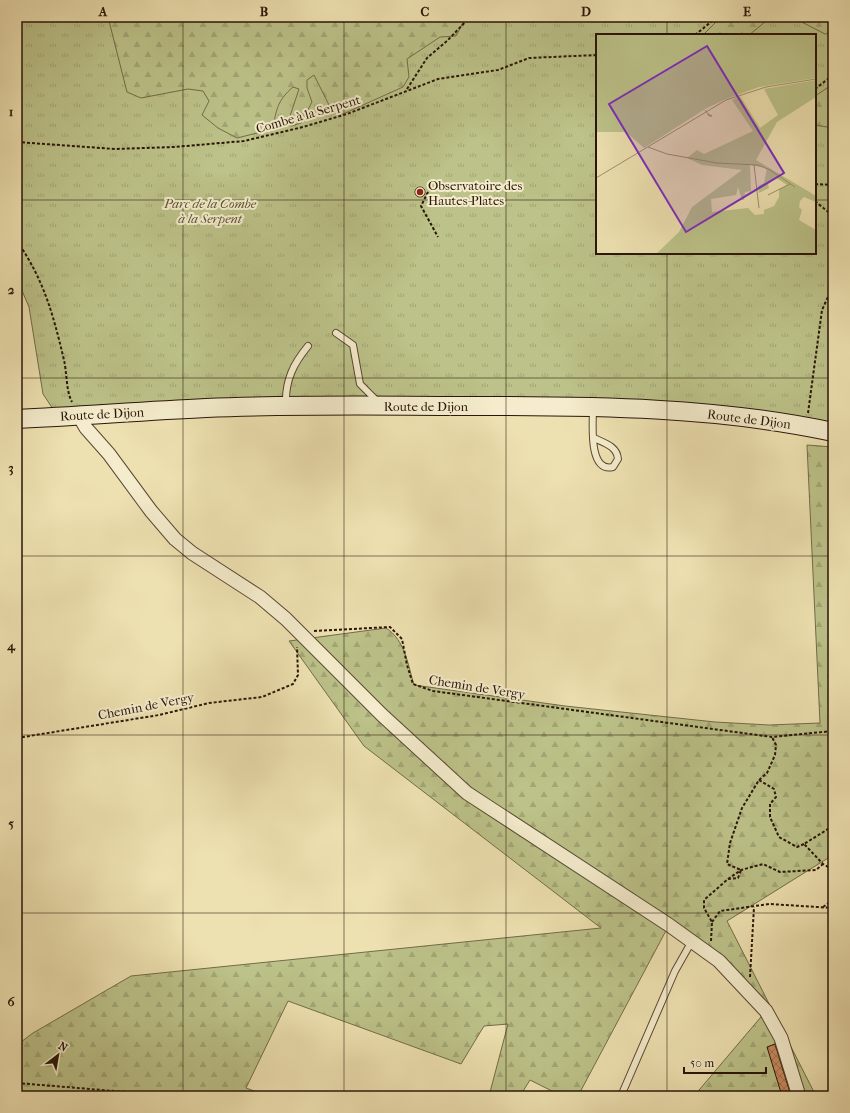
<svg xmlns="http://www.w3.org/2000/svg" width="850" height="1113" font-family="'IM FELL French Canon',serif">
<defs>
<pattern id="grass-tufts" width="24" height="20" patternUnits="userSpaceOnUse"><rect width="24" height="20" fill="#bcc289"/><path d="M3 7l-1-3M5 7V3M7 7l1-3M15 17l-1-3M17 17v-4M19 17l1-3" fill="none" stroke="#a2a675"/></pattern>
<pattern id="forest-firs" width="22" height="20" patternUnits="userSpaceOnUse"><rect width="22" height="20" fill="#bcc289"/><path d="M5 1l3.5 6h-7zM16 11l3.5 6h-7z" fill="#a2a675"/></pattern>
<pattern id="building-cross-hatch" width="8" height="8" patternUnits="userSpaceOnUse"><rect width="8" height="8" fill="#c98b60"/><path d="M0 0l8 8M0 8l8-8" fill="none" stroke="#a3704d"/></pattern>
</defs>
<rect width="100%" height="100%" fill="#eee1b1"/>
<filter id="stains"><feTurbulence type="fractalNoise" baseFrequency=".005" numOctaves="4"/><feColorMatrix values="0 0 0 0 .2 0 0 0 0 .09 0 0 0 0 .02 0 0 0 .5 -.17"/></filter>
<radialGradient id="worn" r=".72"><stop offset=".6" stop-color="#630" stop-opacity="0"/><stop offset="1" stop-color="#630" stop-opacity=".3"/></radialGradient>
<path fill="url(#grass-tufts)" stroke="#726c48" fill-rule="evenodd" d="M17,17H833V426L771,416L55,412L43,394L29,307L17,279ZM597,35H815V253H597Z"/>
<path fill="url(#forest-firs)" stroke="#726c48" d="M108,17H466L456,36L440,37L407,59L409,77L403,87L343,114L333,113L314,75L307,80V88L312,102L301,123L291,126L288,122L299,89L293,87C278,100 276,109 273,129L237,138L218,128L202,115L209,101L203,91L188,89L141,98L127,92Z
M721,17H771L749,35H703Z
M792,17H833V33L825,34Z
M830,86H833V126L827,127L815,125V96Z
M807,445L833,447V855L727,921L816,1096H694L766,1011L669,925L578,1096H562L530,1080L520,1096H489L508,1024L484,1026L461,1064L288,1001L246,1088L268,1096H17V1045L33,1033L131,976L601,928L364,746L289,641L386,628C405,640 408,665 414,685L565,706L715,722L769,725L820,723Z"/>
<path fill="url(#building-cross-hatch)" stroke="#291508" d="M415 192a5 5 0 1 1 10 0a5 5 0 1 1-10 0Z
M775,1044L791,1096H782L767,1047Z"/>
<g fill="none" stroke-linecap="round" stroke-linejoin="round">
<g stroke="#5a4832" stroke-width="8">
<path id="lane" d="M336,333L353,345L360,384L378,402
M286,404C285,380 294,363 308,346
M593,408C593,423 588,473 613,467L618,459C617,446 604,443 594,438
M621,1096L675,971L692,941"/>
</g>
<g stroke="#5a4832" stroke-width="15">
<path id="street" d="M79,416L86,428L109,454L151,511L175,539L192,553L260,597L286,619L382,715L467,793L669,925L719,961L766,1011L781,1038L799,1096"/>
</g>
<g stroke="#291508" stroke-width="20">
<path id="secondary" d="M17,419C80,416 143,411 206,408C296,404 387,406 477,406C596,406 717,407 833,432"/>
</g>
<path stroke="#291508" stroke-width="2" stroke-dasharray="3 2" stroke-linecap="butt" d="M695,35L717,17
M407,89L427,58L447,41L470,17
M815,89L833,75
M17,142L115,149L174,147L244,141L303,127L347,114L438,79L498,70L529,58L597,55
M815,184L833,185
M428,192L421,206L438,237
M815,201L833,216
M17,241C44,280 53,314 64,360C67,373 66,391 72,402
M808,413L822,310L833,286
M314,631L390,627L402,639L407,665L413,684L433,691L772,737L833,731
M17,738L159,715L209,703L262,697L293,684L298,675L297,647
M759,780L774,789L776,797L770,804V817L779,837L797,847L804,844
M833,826L804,844L823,864L833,870
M728,879L741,870L763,864L780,872L816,870L823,864
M823,907L833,900
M712,922L720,911L769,904L833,908
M711,941L712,922L704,908V900L728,879L738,878L741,870L727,864L730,843L742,808L759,780L767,773L775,755L776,745L772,737
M750,977L754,907
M17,1083L175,1096"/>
<use href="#lane" stroke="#f4eccc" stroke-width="6"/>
<use href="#street" stroke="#f4eccc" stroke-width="13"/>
<use href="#secondary" stroke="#f4eccc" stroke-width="18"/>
</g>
<path fill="none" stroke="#291508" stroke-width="1" stroke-opacity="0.55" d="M183,17V1096M344,17V1096M506,17V1096M667,17V35M17,200H597M815,200H833M667,253V1096M17,378H833M17,556H833M17,735H833M17,913H833"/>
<circle fill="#8f2418" stroke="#f4eccc" stroke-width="1.5" cx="420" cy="192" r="4"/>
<g text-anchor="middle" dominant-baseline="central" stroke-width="4" stroke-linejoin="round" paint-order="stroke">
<g font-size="13" fill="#291508" stroke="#f4eccc">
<text transform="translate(308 114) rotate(-16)">Combe à la Serpent</text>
<text x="426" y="406">Route de Dijon</text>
<text transform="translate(102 414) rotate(-3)">Route de Dijon</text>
<text transform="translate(749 419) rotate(7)">Route de Dijon</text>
<text transform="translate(477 687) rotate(9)">Chemin de Vergy</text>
<text transform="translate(146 706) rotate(-11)">Chemin de Vergy</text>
</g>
<g font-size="13" fill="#291508" stroke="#f4eccc" text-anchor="start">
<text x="428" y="185">Observatoire des<tspan x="428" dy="15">Hautes-Plates</tspan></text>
</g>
<g font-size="13" font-style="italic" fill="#5c5235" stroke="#f4eccc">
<text x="210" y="203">Parc de la Combe<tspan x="210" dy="15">à la Serpent</tspan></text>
</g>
</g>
<g transform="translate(596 34)">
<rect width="220" height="220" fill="#eee1b1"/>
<path d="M0,0H220V44L163,53L130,65L109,75L48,114L30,98H0Z" fill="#bcc289"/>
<path d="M0,0H49L20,41L0,53ZM66,0H104L92,22L86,17L73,29L60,60L54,58L56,64L53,60V66L50,70L43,67L34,72L26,63L36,55V45L45,36L40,33V30ZM108,0H132L116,16L103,19L100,26H96L99,13ZM162,0H179L194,46L184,47ZM195,0H205L208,4L220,0V8L208,16L210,20L208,22L201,10L198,9ZM142,2L148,6H144L145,8L124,25L114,29V23L123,21ZM216,15L220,17V36H217L211,31L216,22L213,16ZM220,46V63L181,88L160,126L220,162V168L208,163L204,167L203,173L206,176L203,186L220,196V220H60L83,198L96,173L146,136L106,131L91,124L101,116L108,120L157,97L136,66L144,62L164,94L182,81L168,55ZM154,131L171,134L168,149L162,152L163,159L173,154L172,150L179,143L191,151L183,155V163L178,172L168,176V180L159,181L152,174L116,178L115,165L140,161L142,153L146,166H148L149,158L155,157Z" fill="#bcc289" fill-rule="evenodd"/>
<path fill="none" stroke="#9f8f6d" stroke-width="1" d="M109,76L112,80L113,82H116L112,80M52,113L71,120L121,129L162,131L174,136L199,153M158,131L163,174M0,144L130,66L170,53L220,45M172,161L194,150"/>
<path fill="#7b2cbf" fill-opacity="0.15" stroke="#7b2cbf" stroke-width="2" d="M111,12L188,139L90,198L13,70Z"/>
<rect width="220" height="220" fill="none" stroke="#291508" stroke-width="2"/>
</g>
<rect width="850" height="1113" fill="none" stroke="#eee1b1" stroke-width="44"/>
<g transform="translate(58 1055) rotate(31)" stroke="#f4eccc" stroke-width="3" paint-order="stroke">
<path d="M0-3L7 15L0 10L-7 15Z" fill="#291508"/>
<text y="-6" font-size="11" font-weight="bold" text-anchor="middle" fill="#291508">N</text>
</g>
<path d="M684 1067v6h82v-6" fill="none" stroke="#291508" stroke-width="2"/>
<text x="690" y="1067" font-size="12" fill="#291508" stroke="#f4eccc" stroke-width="3" paint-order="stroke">50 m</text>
<rect x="22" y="22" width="806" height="1069" fill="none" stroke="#291508" stroke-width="1.5"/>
<g font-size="13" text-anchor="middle" font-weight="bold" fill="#291508">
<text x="103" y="16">A</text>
<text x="264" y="16">B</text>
<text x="425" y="16">C</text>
<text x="586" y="16">D</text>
<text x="747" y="16">E</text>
<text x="11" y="116">1</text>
<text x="11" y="294">2</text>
<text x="11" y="472">3</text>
<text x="11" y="650">4</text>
<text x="11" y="828">5</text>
<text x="11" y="1006">6</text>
</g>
<rect width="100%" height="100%" filter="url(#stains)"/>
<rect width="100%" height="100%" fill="url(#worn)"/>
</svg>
